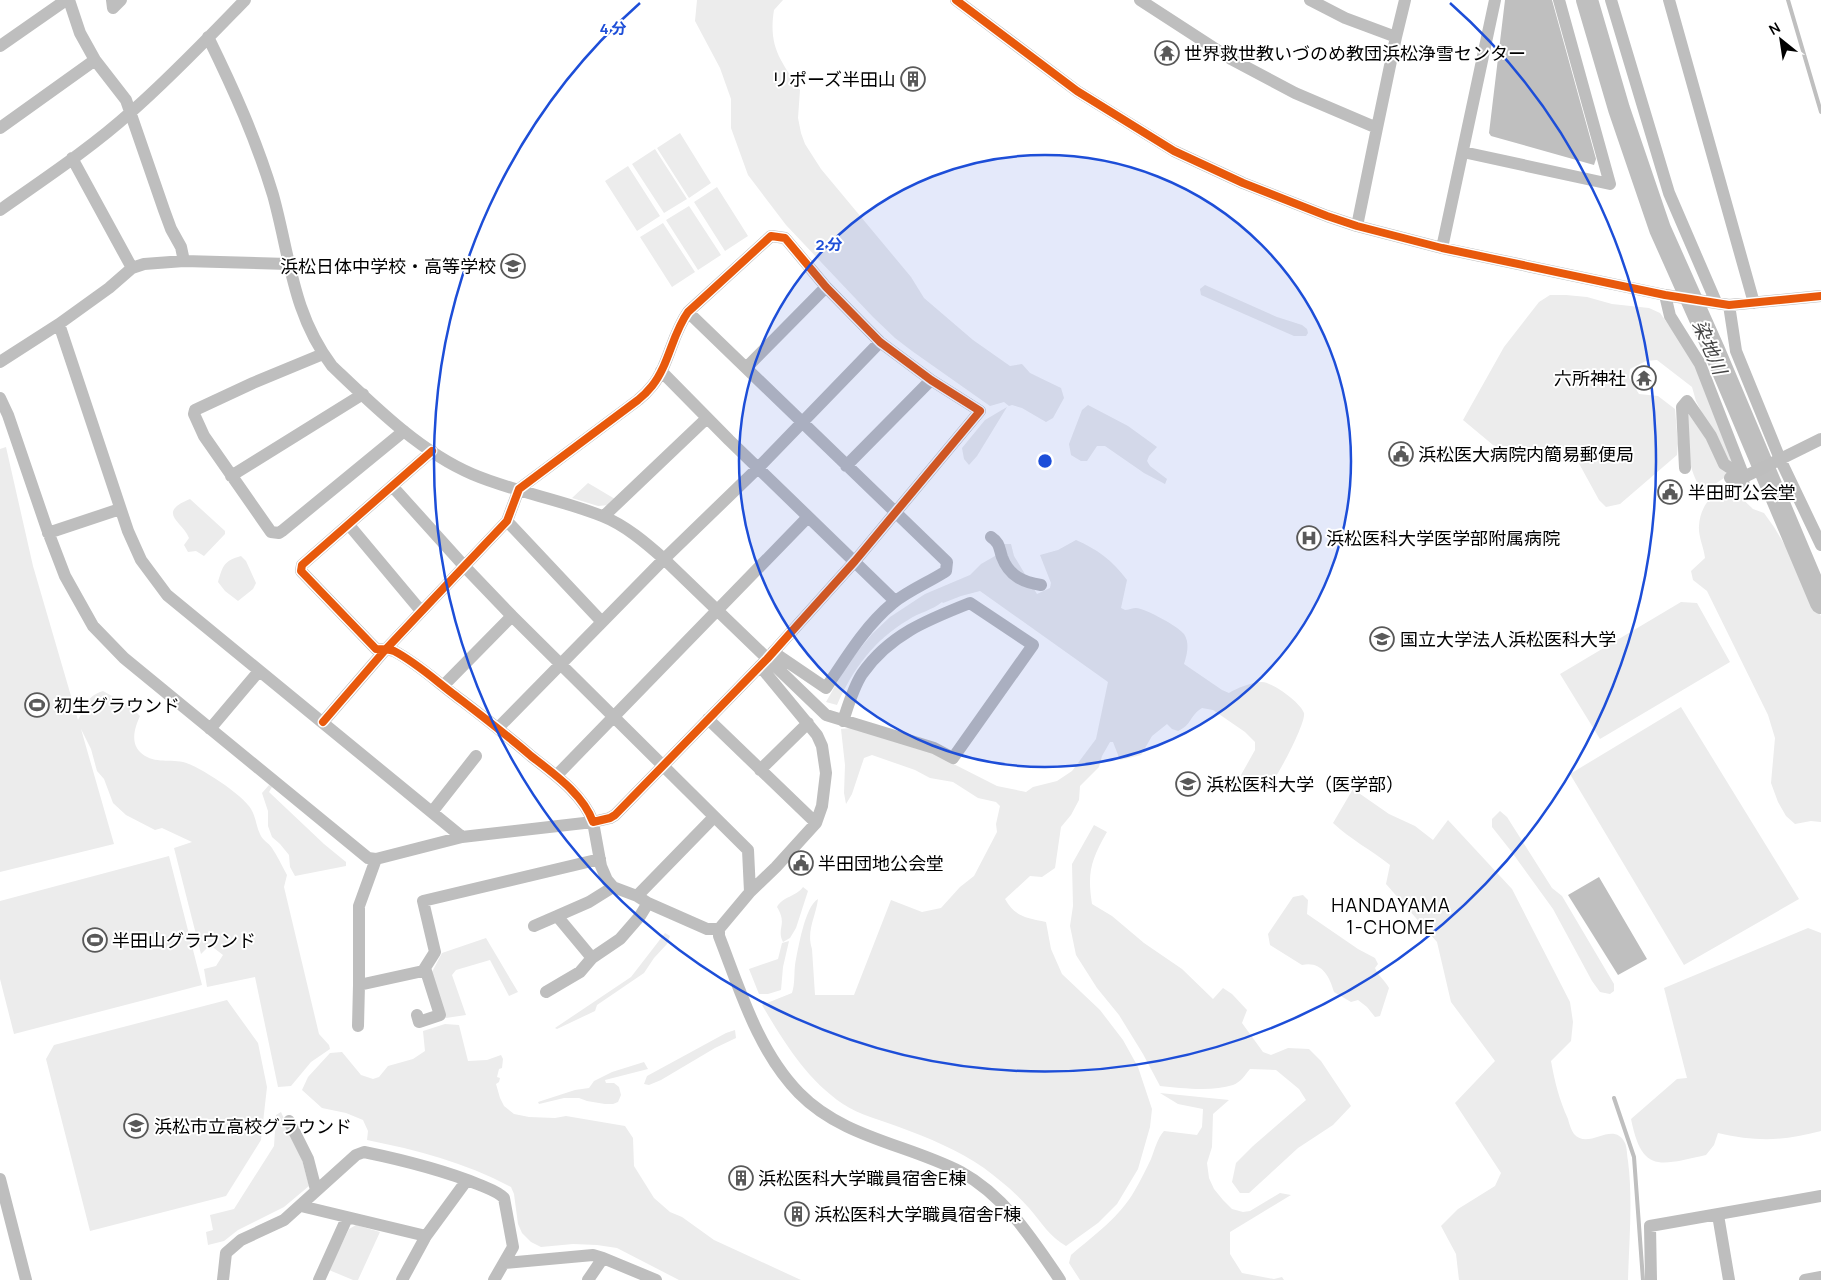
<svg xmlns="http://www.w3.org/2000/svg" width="1821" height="1280" font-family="Manrope,'Noto Sans JP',sans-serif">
<rect width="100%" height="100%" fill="#fff"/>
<path fill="#ececec" d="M697,0H783L774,10C768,47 781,61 800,90L798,118L801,133L805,144L821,169L911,277L924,298L973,340L1010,366L1022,364L1030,373L1061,388L1064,398L1053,418L1046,422L1022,408L1012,405L1009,406L1004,402L990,406L912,351L895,338L873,317L786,225L748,175L731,128V99L720,68L695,21Z
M680,133L711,183L689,198L657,148Z
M655,149L687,199L664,213L632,164Z
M628,166L660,216L637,231L605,181Z
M717,187L748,236L725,251L694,202Z
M689,206L721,255L698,270L666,220Z
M663,223L695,272L672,287L640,237Z
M1205,285L1277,317L1302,325L1307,329L1308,333L1306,336H1294L1201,295L1200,289Z
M1550,295H1566L1587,297L1612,304L1649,308L1660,313L1697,364L1738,470L1725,460L1696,401L1692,387L1657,360L1646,361L1630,369L1629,378L1639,394L1658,396L1675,409L1678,444L1677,455L1620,504L1606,507L1599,500L1570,447L1530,458L1493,445L1463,420L1504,347L1539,302Z
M1088,405L1128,426L1157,447L1149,456L1147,461L1150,466L1167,479L1165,484L1144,473L1105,446H1097L1087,461H1081L1071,455L1069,444L1082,410Z
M1007,407L977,456L969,465L964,459L962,448L985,420Z
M1685,409L1729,472L1727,476L1703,492C1686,468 1686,438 1685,409Z
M6,447L33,566L78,720C86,707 86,696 103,691L130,706L140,716C135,727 130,742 140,752C152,764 168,759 183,762C199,766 243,795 251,809C256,817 256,826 260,834C262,840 269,843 272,848C278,857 282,866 287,875L284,887L319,1034L329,1045L330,1049L311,1062L291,1086L278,1087L255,977L207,987L204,969L216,966L223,955L210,945L201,954L174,848L192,842L162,828L155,830L126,815L113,803L104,779L97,771L91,749L81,729L114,844L0,872V449Z
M588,483L615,499L609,505L598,506L572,498Z
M1728,485L1753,509L1764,513L1774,527L1799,569L1821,616V822L1811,821L1795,824L1786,816L1778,802L1771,783L1775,738L1768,715L1707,591L1693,580L1691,571L1705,558C1704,548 1698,536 1699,526C1700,507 1711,494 1728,485Z
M190,499L225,531V534L204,556L196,551L188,552L184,545L189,538C182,521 156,513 190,499Z
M1076,540C1097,549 1113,561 1127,580L1121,608L1125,610C1128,610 1133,608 1136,608C1146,609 1178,626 1184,634C1190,643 1187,655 1184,664L1222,690L1229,693C1237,688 1252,682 1262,682C1272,682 1301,703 1304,713C1306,722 1281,770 1274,779C1271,783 1266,785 1262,787L1245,784L1241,775L1255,750V742L1245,732L1213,710L1202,708C1189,716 1192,725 1178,731L1172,729L1167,724L1152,736L1141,755L1120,760L1113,742H1110L1102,756L1099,767L1080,786L1079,800L1071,815L1061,827L1055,868L1042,877L1030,876L1005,899C1015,917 1027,918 1046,922L1051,949L1062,974L1100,1010L1123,1040L1138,1067L1152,1109L1150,1127L1138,1169L1117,1204L1098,1223L1066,1246C1050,1237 1041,1222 1029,1208C1016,1193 1000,1180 984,1168C958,1150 929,1138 899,1127C881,1120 859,1115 843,1104C806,1079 784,1042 762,1005L792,993C795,984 794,974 795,965C798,949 805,906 818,899C816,916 806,931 812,949L815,995H854L891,900L922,912L941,908L960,887L974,876L997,832L996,824L1000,806L996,802L978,798L953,782L930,778L915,770L872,755L864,758L852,794L846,804L844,793L845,765L841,729L851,728L926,750L997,786L1026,792L1033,787L1057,781L1072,771L1096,739L1108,682L980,591L961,596L943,603L942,602C933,610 918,613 908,620C874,640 853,669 837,705L826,702L846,667L858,651L872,634L890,617L925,594L970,575L981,564L995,556L1001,544H1011L1014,556L1037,594L1050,588L1051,583L1040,555L1058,550Z
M241,556L246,561L256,583L253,589L238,601L225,591L218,582C223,565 224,561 241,556Z
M1681,602L1697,603L1730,662L1600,739L1560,674Z
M1681,707L1799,899L1684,965L1570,774Z
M269,785L272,787L269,792L324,844L346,862V866L295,876L290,867L289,855L280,844L272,837L268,826V811L262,793Z
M1353,789L1389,814L1415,826L1433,840L1448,820L1512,889L1570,1002L1573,1022L1571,1041L1551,1061C1555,1083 1559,1099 1568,1119C1569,1123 1571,1130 1574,1134C1589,1151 1613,1119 1625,1143C1627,1147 1627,1156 1628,1161C1633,1200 1629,1241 1628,1280H1459L1456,1254L1441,1226L1458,1209L1495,1186L1501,1173L1455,1103L1495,1061L1451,1002L1437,942L1386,884L1390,865C1371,850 1350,839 1333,823Z
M1500,811L1507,817L1552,888L1562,896L1614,984V991L1610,994L1600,992L1592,981L1553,909L1511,851L1492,827V819Z
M1094,825L1107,832C1091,860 1087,872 1092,904L1112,916L1144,943L1182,969L1213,999L1223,988L1232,994L1247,1010L1242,1023L1263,1052L1271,1055L1288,1048L1309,1049L1321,1061L1351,1106L1333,1125L1298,1148L1249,1193H1240L1232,1182L1236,1163L1253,1146L1306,1100L1299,1089L1276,1070L1250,1069C1245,1075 1241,1082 1233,1085C1212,1092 1181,1088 1160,1086L1143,1054L1119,1015L1097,988L1076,955L1070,926L1073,906L1072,864Z
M169,856L202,985L14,1034L0,979V901Z
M803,887L808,891L796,928L790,938L783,942C776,928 788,925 777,907C783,896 796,897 803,887Z
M1303,895L1308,900L1307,914L1358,949L1375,958L1378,964L1375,968C1378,976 1385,980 1389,988L1380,1016L1375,1017L1367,1007L1358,1000L1351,1002L1334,992C1329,975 1321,961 1302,965L1270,945L1268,934L1293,897Z
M1808,928L1821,933V1131C1783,1141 1757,1142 1718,1133L1714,1145L1706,1155C1660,1165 1642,1174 1631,1119L1677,1079L1687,1078L1664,988Z
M665,933L670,936L667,944L654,958L644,973L597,1005L595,1011L557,1029L555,1028L631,977Z
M486,938L518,992L509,996L490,960L456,970L452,975L466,1015L446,1018L432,972L442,953Z
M789,941L783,967L781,990L768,994H759L749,969L778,959L782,943Z
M227,1000L258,1043L267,1087L261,1140L226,1196L90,1231L46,1059L54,1045Z
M445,1024L459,1025L468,1061L487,1060L501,1055L503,1059L502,1068L499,1069L497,1077L500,1078L499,1082L496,1084L500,1098L504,1106L514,1114L529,1117L555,1118L566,1116L625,1126L633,1138L634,1166L654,1198L670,1212L682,1217L714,1240L801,1280H679L617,1248L597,1245L573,1244L541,1247L531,1242L522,1233L518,1224L514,1194L511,1187C466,1163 417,1150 367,1140L368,1131L363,1120L346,1113L322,1108L302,1090L308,1077L330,1053L342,1052L361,1075L373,1079L379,1077L388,1066L413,1059L425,1051L423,1031Z
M735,1030L736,1038L715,1048L661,1080L649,1085L644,1084L647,1076L726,1033Z
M644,1062L648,1069L605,1080L606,1083H614L619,1087L621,1095L618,1102L613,1104H605L587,1101L579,1098H564L539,1104L538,1102L575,1090L589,1088L594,1081L612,1072Z
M1160,1093L1229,1100L1213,1114L1212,1147L1207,1163L1209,1178L1214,1189L1223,1200L1232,1209L1243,1212L1250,1211L1280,1193L1291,1195L1230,1232V1254L1242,1273L1274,1279L1282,1277L1284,1280H1080L1069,1263L1071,1255C1094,1235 1120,1217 1135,1190C1141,1180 1146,1169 1151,1159C1155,1149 1157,1139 1164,1131L1197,1135L1202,1127L1203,1109L1178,1104Z
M281,1112L301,1156L309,1186L284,1207L238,1230L224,1241L208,1245L206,1232L213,1230L210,1215L234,1209L274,1146L276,1115Z
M356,1225L380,1232L358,1280H353L329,1270L349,1229Z"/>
<path fill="#bfbfbf" d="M1505,0H1552L1596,159L1594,165L1491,136L1489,133Z
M1599,877L1647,959L1618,975L1568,895Z"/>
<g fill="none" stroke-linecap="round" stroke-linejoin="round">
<path stroke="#bfbfbf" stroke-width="4" d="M1788,0L1821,112
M1614,1098L1634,1157L1643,1280"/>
<path stroke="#bfbfbf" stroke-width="22" d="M1587,0L1619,109L1660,229L1714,350L1821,603"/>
<path stroke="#bebebe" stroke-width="12" d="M69,0L80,33L95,60L126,100L164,210L171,229L181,247L184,261
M112,0L113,8L121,0
M956,0L1077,91L1174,151L1243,183L1327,216L1357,226L1442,248L1665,295L1729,305L1821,296
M1140,0L1231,59L1295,93L1377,128L1357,226
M1310,0L1345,18L1396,37
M1611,0L1669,193L1716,302
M1669,0L1754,303
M208,37C234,90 256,139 273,195C290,256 292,313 332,366C373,405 420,452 472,474C514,492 560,499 602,516C625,525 646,543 664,559L826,715L934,748L953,758L1033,645L970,603C927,620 889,635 862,674C853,688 848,706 843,721
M0,46L66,0
M0,128L95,60
M1377,128L1396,37L1405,0
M1463,152L1610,184L1559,0
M72,158L132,268
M0,210C44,179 91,148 131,112C171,77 208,38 245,0
M1442,248L1495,0
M1665,295L1670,316L1700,364L1744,477L1743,487L1730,478
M1729,305L1736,351L1780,459L1821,545
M688,312L947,562L946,571L943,573C927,583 908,591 893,603C865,626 846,658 826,688L773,652
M59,324L109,288L132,268L144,264L184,261L288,264
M323,354L253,383L195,410L194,414L204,436L271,532L279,533L282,531L404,431
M0,362L59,324L128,531L141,560L167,595L462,837
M746,368L826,287
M661,371L729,440L895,601
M0,398L8,415L47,529L65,576L93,626L124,658L368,858L376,859L462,837L593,822L601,866L607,880L613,887L637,896L648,903L707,929H719
M846,466L931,380
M1685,468L1682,407L1687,401L1711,436L1724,464L1744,477
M231,476L363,394
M1744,477L1821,439
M392,486L465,567L512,616L748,850L750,892
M604,516L707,418
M507,521L602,622
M349,525L421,611
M48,533L120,509
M991,537C1000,543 999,548 1002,557C1009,576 1023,582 1041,585
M760,666L817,735L822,746L826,773L822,806L816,823L776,867L750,892L719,929V936C740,990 758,1051 799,1093C843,1138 907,1144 961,1172C1005,1196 1033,1240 1060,1280
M443,686L512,616
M708,719L816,823
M323,722L386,649L507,521L519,489L638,400C643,396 648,391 652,386C669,365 672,334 688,312L771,236L785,238L826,287L880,342L931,380L980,411L855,561L767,659L615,815L610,818L593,822C583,794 554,774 531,756C507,735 482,716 456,696C436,681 417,663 394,651C389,649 382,649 376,649L301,571L302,565L432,451
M498,728L664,559L758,468L880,342
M210,729L259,671
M760,770L808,723
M556,776L808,517
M432,812L476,756
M376,859L359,906V985L423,971L435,952L423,901L600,859
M637,896L714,817
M534,926L557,916
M592,958L557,916L589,902L613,887
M546,992L580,972L592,958L620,939L640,916L648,903
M417,1015L419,1022L440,1015L425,968
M358,1026L359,985
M289,1121L308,1159L316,1190
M0,1179L26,1280
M301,1206L426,1236
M1718,1215L1729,1280
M505,1263L593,1255L603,1258L656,1280
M223,1280L226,1253L241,1240L284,1220L356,1155L364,1152C403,1160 443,1170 480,1185C489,1189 497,1191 504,1198L513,1247L494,1280
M319,1280L347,1218
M402,1280L426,1236L467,1180
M588,1280L603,1258
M1651,1280L1650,1226L1821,1196
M1805,1280L1821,1277"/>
<g stroke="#fff" stroke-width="11">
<path id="cycleway" d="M956,0L1077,91L1174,151L1243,183L1327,216L1357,226L1442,248L1665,295L1729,305L1821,296
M323,722L386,649L507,521L519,489L638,400C643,396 648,391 652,386C669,365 672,334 688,312L771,236L785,238L826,287L880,342L931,380L980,411L855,561L767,659L615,815L610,818L593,822C583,794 554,774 531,756C507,735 482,716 456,696C436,681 417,663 394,651C389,649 382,649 376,649L301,571L302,565L432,451"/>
</g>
<use href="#cycleway" stroke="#e8590c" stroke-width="8"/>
</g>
<circle cx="1045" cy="461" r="306" fill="#1d4ed8" fill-opacity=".12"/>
<g fill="none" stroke="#1d4ed8" stroke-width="2.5">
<circle cx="1045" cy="461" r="306"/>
<path d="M1450 3A611 611 0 1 1 640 3"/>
</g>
<defs>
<g id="temple-ring" transform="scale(1.25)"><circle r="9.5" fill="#fff" stroke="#595959" stroke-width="1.5"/><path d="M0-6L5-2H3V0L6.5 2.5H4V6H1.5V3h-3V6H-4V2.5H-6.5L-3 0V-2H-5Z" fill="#595959"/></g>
<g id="building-ring" transform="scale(1.25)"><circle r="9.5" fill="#fff" stroke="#595959" stroke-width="1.5"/><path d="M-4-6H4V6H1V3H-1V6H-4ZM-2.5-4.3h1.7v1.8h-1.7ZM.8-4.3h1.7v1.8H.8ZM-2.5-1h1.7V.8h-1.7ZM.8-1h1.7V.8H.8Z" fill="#595959"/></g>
<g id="school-ring" transform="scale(1.25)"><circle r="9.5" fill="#fff" stroke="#595959" stroke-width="1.5"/><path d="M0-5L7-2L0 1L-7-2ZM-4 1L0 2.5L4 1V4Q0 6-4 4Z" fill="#595959"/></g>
<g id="civic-ring" transform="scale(1.25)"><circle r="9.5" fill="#fff" stroke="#595959" stroke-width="1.5"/><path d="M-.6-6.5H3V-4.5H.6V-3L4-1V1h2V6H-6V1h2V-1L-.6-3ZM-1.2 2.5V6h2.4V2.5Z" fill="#595959"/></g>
<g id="hospital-ring" transform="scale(1.25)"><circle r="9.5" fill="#fff" stroke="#595959" stroke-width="1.5"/><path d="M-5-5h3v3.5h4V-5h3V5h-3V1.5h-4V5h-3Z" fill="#595959"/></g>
<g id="university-ring" transform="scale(1.25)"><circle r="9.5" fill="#fff" stroke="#595959" stroke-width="1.5"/><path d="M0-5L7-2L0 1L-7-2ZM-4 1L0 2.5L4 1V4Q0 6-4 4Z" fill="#595959"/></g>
<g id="stadium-ring" transform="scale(1.25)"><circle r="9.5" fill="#fff" stroke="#595959" stroke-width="1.5"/><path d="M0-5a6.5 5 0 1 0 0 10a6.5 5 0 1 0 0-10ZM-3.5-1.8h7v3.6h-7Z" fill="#595959"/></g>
</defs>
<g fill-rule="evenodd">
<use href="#temple-ring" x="1167" y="53"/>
<use href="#building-ring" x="913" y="79"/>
<use href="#school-ring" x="513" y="266"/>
<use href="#temple-ring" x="1644" y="378"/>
<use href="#civic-ring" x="1401" y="454"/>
<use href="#civic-ring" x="1670" y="492"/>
<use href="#hospital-ring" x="1309" y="538"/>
<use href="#university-ring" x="1382" y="639"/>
<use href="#stadium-ring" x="37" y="705"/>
<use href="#university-ring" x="1188" y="784"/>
<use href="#civic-ring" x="801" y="863"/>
<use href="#stadium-ring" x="95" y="940"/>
<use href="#school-ring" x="136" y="1126"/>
<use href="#building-ring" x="741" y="1178"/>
<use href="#building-ring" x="797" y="1214"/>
</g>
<g text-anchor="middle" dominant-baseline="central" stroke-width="4" stroke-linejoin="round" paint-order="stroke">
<g font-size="18" fill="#000" stroke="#fff" text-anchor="start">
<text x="1184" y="53">世界救世教いづのめ教団浜松浄雪センター</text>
<text x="896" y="79" text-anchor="end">リポーズ半田山</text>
<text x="496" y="266" text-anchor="end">浜松日体中学校・高等学校</text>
<text x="1626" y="378" text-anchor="end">六所神社</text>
<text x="1418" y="454">浜松医大病院内簡易郵便局</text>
<text x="1688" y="492">半田町公会堂</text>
<text x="1326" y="538">浜松医科大学医学部附属病院</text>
<text x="1400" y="639">国立大学法人浜松医科大学</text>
<text x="54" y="705">初生グラウンド</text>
<text x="1206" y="784">浜松医科大学（医学部）</text>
<text x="818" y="863">半田団地公会堂</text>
<text x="112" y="940">半田山グラウンド</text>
<text x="154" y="1126">浜松市立高校グラウンド</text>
<text x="758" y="1178">浜松医科大学職員宿舎E棟</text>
<text x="814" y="1214">浜松医科大学職員宿舎F棟</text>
</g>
<g font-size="19" font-style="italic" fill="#444" stroke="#fff">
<text transform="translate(1710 347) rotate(67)">染地川</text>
</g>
<g font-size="19" letter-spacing="1" fill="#000" stroke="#fff">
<text x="1391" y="905">HANDAYAMA<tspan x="1391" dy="22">1-CHOME</tspan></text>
</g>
</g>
<circle cx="1045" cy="461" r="8" fill="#1d4ed8" stroke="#fff" stroke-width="2.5"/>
<g font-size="15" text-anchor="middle" font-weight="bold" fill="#1d4ed8" stroke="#fff" stroke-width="4" stroke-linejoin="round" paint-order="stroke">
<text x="613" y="34">4 分</text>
<text x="829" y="250">2 分</text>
</g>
<g transform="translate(1781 40) rotate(330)" stroke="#ffffff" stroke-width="4" paint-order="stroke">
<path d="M0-4L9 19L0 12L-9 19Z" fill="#000000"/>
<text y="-8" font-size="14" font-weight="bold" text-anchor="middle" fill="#000000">N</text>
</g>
</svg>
